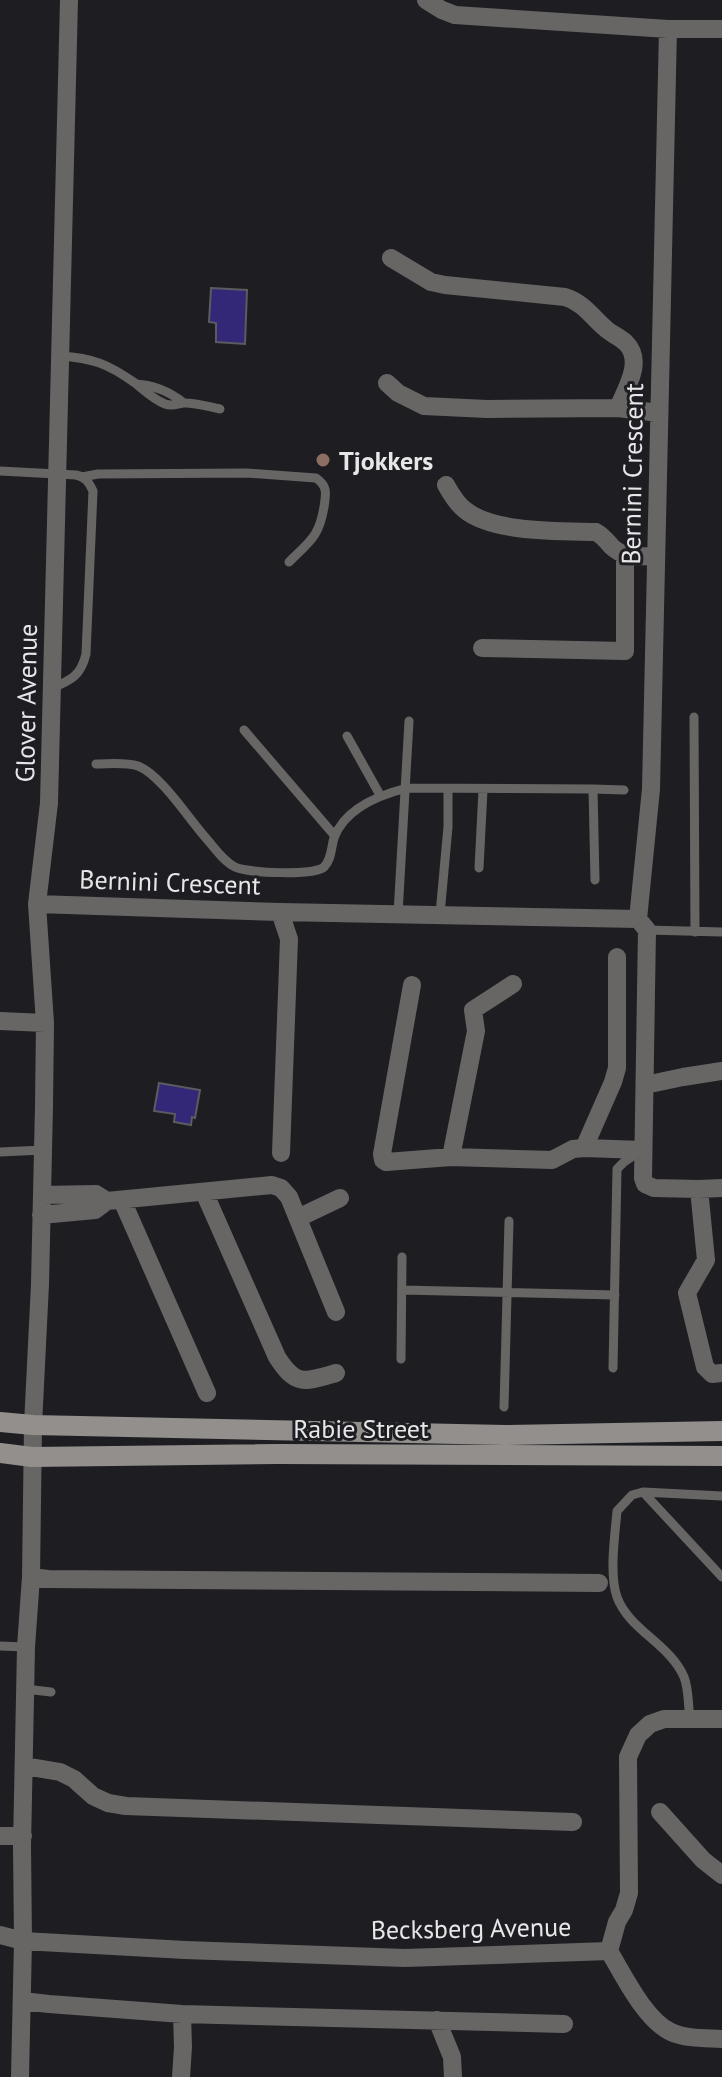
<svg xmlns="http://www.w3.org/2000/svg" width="722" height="2077" font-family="'PT Sans',sans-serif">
<rect width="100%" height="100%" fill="#1e1e22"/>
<path fill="#322877" stroke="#5b5c60" stroke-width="2" d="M211,288L247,290L245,344L216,342V323L209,322Z
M159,1083L200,1090L195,1118L192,1117L191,1125L174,1122L175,1114L154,1111Z"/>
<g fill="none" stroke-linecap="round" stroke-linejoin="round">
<path stroke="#686665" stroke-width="9" d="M60,356C93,358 108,364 135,383C145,391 153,399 165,404C173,407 176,404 183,403C194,402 209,407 220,409
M136,384C154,385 170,392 184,403
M0,471L76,475C85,477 89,482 93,491L86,654C81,675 72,680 52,688
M82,477L98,474L247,473L316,478C328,486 326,494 324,507C319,537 310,541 289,562
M694,717L695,932
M244,730L335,836
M347,736L380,795
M96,764C109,764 125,762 138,766C160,774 189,819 205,837C214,847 223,861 235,867C247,873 315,876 324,867C332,859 331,847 334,838C345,808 379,795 407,788L593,789L595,880
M593,789L624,790
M479,868L483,790
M398,914L409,721
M440,914L448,827V789
M647,930L722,932
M0,1152L43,1150
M402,1290L615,1295
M401,1359L402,1257
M613,1368L617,1169L624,1162L636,1154
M504,1407L509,1221
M643,1492L722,1577
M0,1646L26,1647
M25,1689L51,1692
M690,1719C688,1706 689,1689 684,1677C670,1644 629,1630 617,1597C609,1574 615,1535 617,1511L632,1495L643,1492L722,1496"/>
<path stroke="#686665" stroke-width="18" d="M426,0L442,10L455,15L668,29H722
M668,29L651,789L638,919L647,930L643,1178L645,1184L654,1188L699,1189L706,1260L687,1293L705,1367L712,1374L722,1373
M391,258L431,282L445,285L565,297C584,303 591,316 605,328C611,334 620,337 626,343C644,361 626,389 618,408
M387,383L398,393L424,406L487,409L618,408L659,413
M446,485C451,494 457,504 465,510C493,533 561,531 596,532C603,536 606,540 611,546C624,559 639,556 656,556
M482,648L625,651V556
M37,904L280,912L638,919
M280,912L289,939L281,1153
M412,985L382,1154L383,1160L386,1162L451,1157L552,1160L573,1149L584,1148L643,1150
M0,1021L45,1023
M645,1085L683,1077L722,1071
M584,1148L613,1082L617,1068V957
M451,1157L476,1031L473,1010L513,984
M699,1189L722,1188
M204,1192L277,1357C296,1387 305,1382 336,1373
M42,1195L96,1194L107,1201
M122,1200L207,1393
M41,1215L95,1210L107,1201L272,1185L281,1188L289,1197L336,1312
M298,1218L340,1198
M31,1577L48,1579L599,1583
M25,1766L60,1772L74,1779L93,1796L108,1803L126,1806L573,1822
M660,1812L703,1860L722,1875
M0,1836H23
M0,1935L23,1941L185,1950L405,1958L609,1951L617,1922L624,1910L629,1893L628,1757L638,1735L650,1724L664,1719H722
M609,1951C624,1976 645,2020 671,2032C686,2039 706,2038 722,2039
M22,2001L49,2004L182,2014L564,2024
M437,2020L452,2057L453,2077
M20,2077L23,1941L22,1846L26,1647L31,1577L33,1425L40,1284L44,1106L45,1023L37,904L49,803L69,0
M181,2077L183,2047L182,2014"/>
<path stroke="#928f8d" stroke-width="20" d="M0,1422L33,1425L506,1435L722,1431
M0,1453L32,1457L278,1454L722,1456"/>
</g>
<circle fill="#8d6e63" stroke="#1e1e22" stroke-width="3" cx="323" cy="460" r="8"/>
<g text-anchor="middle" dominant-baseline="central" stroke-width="6" stroke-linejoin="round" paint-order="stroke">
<g font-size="26" font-weight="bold" fill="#e7e7ea" stroke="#1e1e22" text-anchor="start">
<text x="339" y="460">Tjokkers</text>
</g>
<g font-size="26" fill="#e7e7ea" stroke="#1e1e22">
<text transform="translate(632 474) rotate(-89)">Bernini Crescent</text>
<text transform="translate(26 703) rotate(-89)">Glover Avenue</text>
<text transform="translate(170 882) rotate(2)">Bernini Crescent</text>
<text x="361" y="1428">Rabie Street</text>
<text transform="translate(471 1928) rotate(-1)">Becksberg Avenue</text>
</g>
</g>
</svg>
